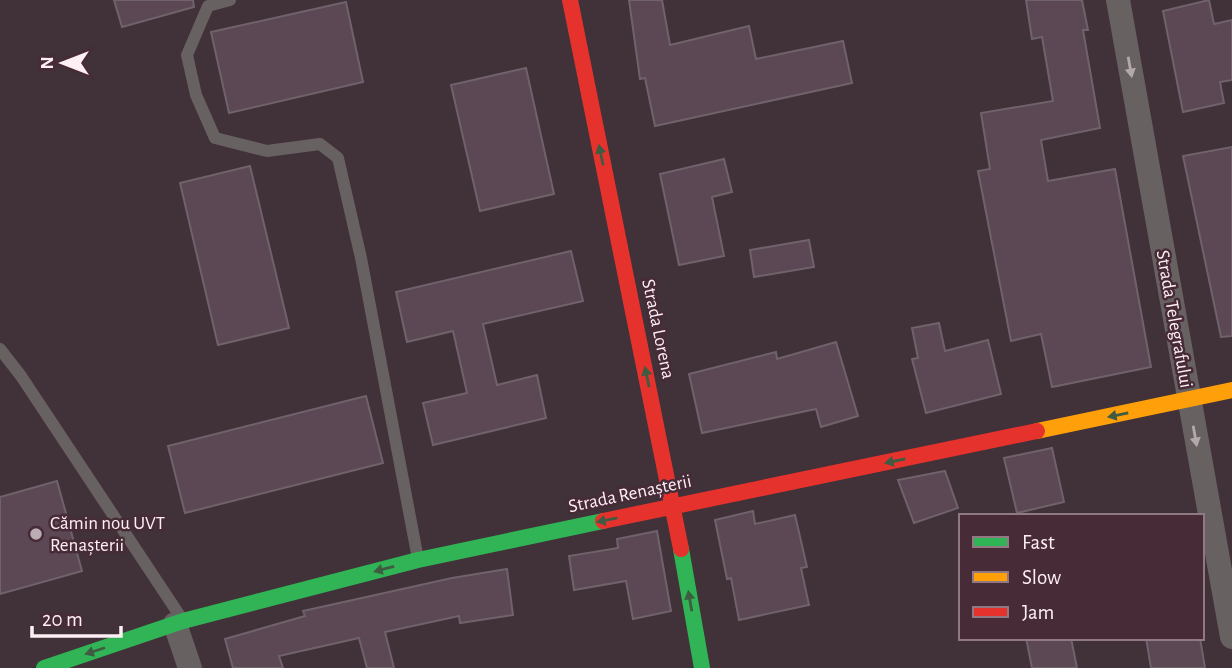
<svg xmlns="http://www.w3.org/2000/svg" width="1232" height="668" font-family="'Alegreya Sans',sans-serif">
<rect width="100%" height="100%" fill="#413138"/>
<path fill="#5b4854" stroke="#6f626a" stroke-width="2" d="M114,0H193L194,7L122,27Z
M629,0H662L670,45L749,26L756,59L843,41L852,83L655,126L645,78L640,79Z
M1026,0H1082L1088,30H1083L1100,128L1041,140L1048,181L1115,169L1151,367L1052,387L1041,334L1011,341L978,171L990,169L981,113L1053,101L1042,37L1032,39Z
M1209,0L1214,24L1232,20V80L1220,82L1224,103L1183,112L1163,11Z
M346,2L363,82L229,113L211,32Z
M526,68L554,194L480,211L451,85Z
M1232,147V336L1221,337L1183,156Z
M724,159L732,192L712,197L724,256L679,265L660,174Z
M250,166L289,328L218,345L180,183Z
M809,240L814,267L754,277L750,250Z
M571,251L583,301L483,324L497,385L537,375L546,418L433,445L423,403L467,393L453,331L407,342L396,292Z
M939,323L945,351L988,340L1001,394L926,413L912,359L918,358L912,328Z
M836,342L858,416L821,427L816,409L702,433L689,374L776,352L777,359Z
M366,396L383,463L185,513L168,446Z
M1052,448L1064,502L1017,513L1004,458Z
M945,471L958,508L914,523L898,480Z
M57,481L82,571L0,594V497Z
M753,511L755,524L795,515L807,567L801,568L809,605L739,620L731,578L727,579L715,520Z
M657,531L671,611L633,619L626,581L574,590L569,556L618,548L617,539Z
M507,569L513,615L460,623L459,616L385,632L394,668H367L359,638L279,656L283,668H233L225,639L305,616L303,611L452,578Z
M1026,638H1071L1077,668H1032Z
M1146,638H1200L1205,668H1151Z"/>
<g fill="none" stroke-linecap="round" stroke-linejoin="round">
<path stroke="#686162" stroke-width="12" d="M230,0L208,6L187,55L196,95L215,138L267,151L320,144L338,158L361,258L418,559
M0,349L21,376L182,619"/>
<path stroke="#686162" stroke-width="24" d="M1118,0L1232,637
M175,624L190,668"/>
<path stroke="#30b455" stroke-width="16" d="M681,549L702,668
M44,668L183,621L418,560L603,521"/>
<path stroke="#ff9f0a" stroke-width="16" d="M1037,431L1232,390"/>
<path stroke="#e5322d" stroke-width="16" d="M570,0L681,549
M603,521L1037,431"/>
</g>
<defs><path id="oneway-solid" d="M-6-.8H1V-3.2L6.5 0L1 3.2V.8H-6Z" transform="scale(1.75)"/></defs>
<g fill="#b3a8ac">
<use href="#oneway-solid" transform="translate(1130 67) rotate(80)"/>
<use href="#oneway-solid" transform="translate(1195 436) rotate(80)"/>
</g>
<g fill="#3f5b42">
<use href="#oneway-solid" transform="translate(601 155) rotate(-102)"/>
<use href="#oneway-solid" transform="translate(647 377) rotate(-102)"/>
<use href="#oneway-solid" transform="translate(1118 415) rotate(168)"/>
<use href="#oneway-solid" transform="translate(895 461) rotate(168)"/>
<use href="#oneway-solid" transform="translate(607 520) rotate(168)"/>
<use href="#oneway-solid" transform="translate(384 569) rotate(165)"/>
<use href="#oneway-solid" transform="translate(690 601) rotate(-100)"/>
<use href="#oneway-solid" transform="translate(95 651) rotate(162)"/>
</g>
<circle fill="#bcacb3" stroke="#472b37" stroke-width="2.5" cx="36" cy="534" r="7"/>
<g text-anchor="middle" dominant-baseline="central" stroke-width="5" stroke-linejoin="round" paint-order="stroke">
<g font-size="19" fill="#feeff5" stroke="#472b37">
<text transform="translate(1174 319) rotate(80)">Strada Telegrafului</text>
<text transform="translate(658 329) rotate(78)">Strada Lorena</text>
<text transform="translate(630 494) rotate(-12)">Strada Renașterii</text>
</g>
<g font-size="19" fill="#feeff5" stroke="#472b37" text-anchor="start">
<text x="50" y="523">Cămin nou UVT<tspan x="50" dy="22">Renașterii</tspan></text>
</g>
</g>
<rect x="959" y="514" width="245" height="126" fill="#472b37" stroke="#907983" stroke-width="2"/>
<rect x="973" y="537" width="35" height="10" fill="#30b455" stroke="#907983" stroke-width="2"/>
<text x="1022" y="549" font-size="21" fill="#feeff5">Fast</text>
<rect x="973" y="572" width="35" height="10" fill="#ff9f0a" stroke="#907983" stroke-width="2"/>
<text x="1022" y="584" font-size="21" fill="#feeff5">Slow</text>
<rect x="973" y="607" width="35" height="10" fill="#e5322d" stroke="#907983" stroke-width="2"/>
<text x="1022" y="619" font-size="21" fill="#feeff5">Jam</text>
<g transform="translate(63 63) rotate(270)" stroke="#472b37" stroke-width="5" paint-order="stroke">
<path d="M0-5L12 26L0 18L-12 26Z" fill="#feeff5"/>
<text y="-10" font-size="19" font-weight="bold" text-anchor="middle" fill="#feeff5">N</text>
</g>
<path d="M32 626v10h89v-10" fill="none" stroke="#feeff5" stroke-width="3.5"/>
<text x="42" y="626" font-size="21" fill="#feeff5" stroke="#472b37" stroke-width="5" paint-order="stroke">20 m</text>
</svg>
